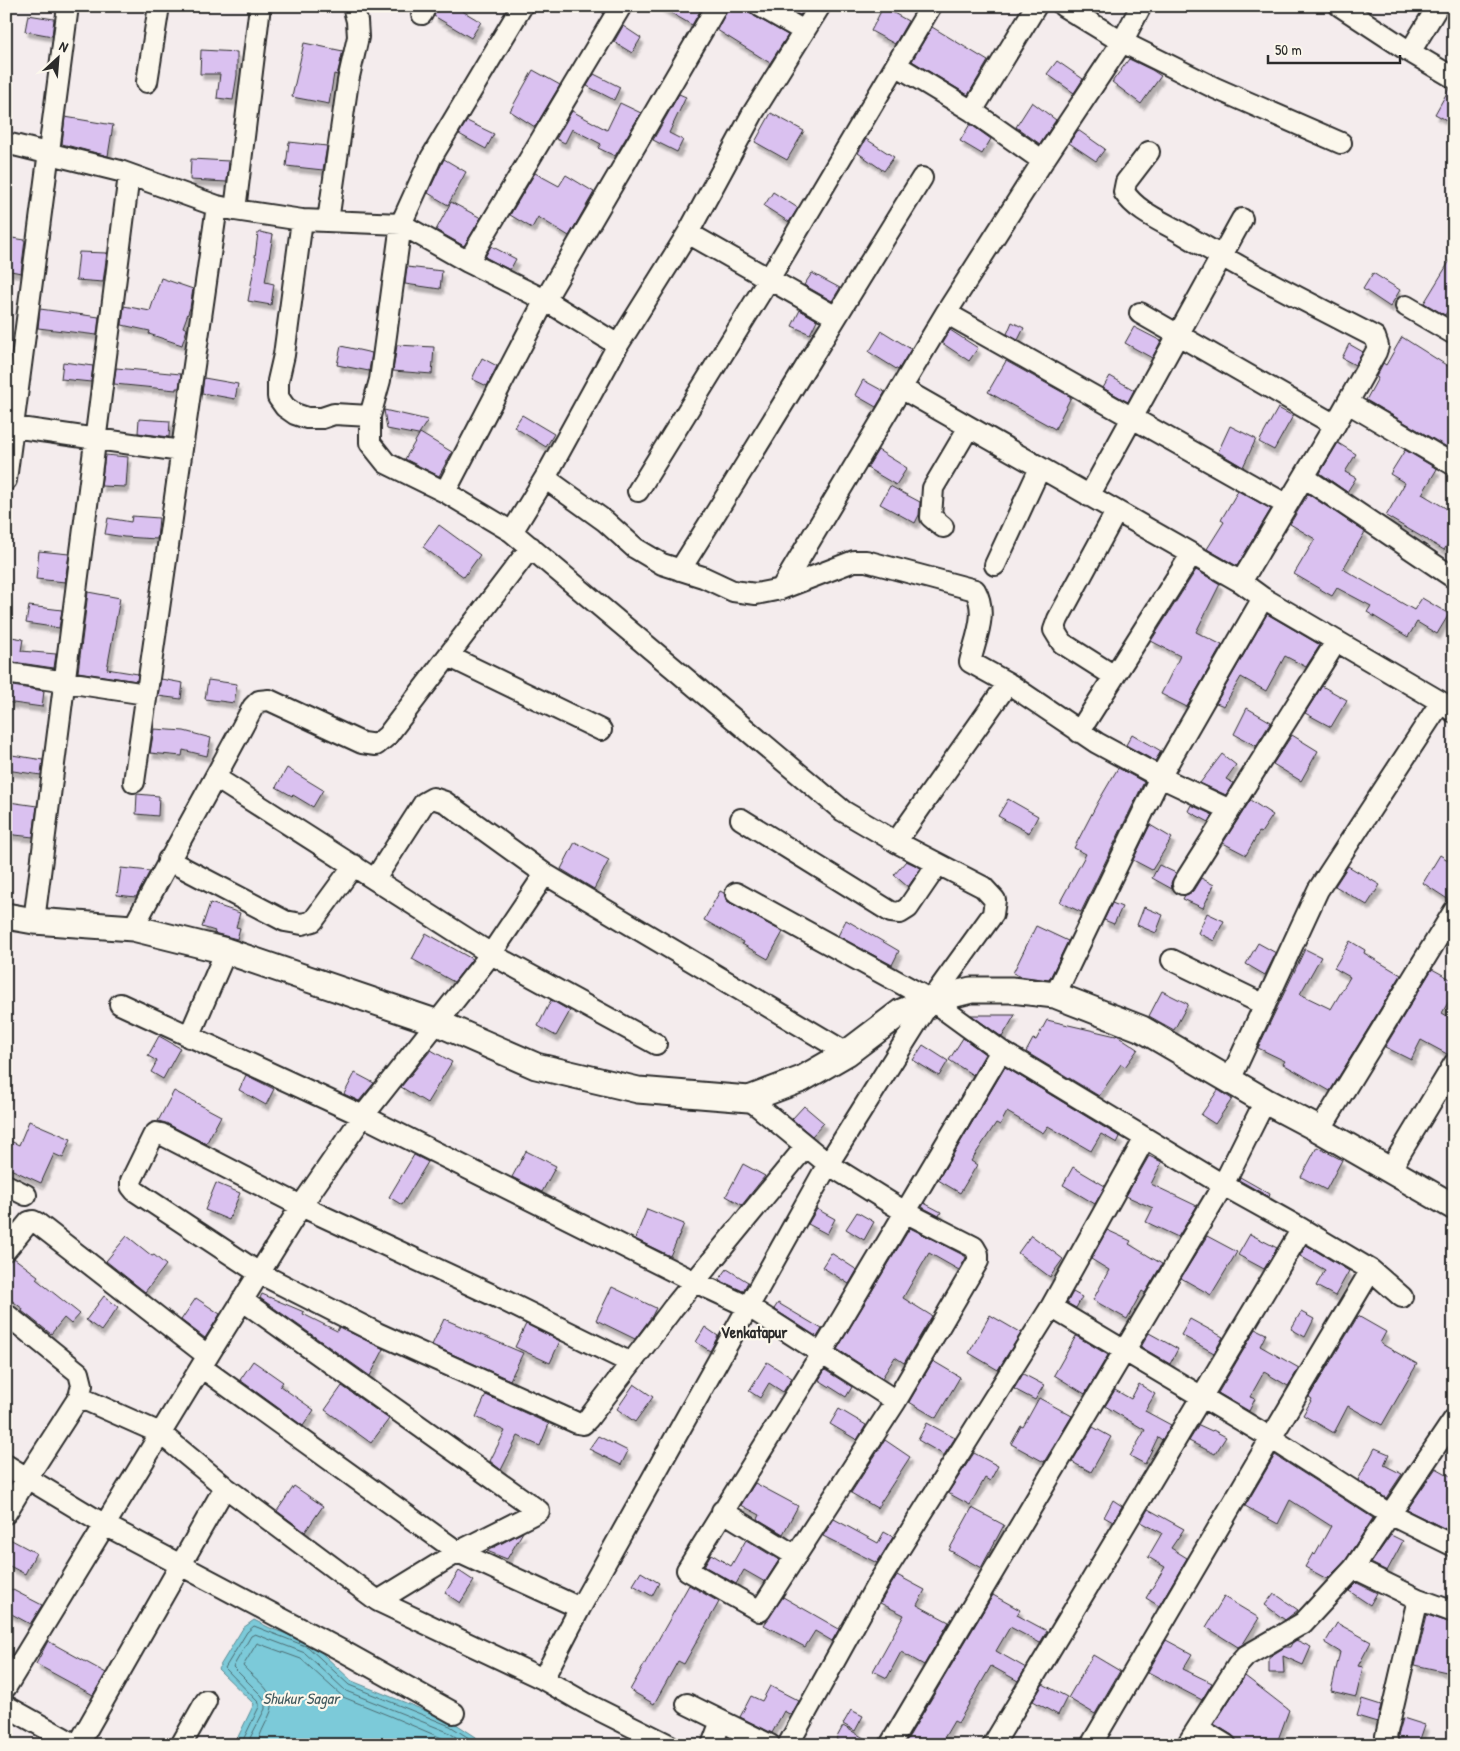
<svg xmlns="http://www.w3.org/2000/svg" width="1460" height="1751" font-family="'Patrick Hand',sans-serif">
<defs>
<filter id="shadow"><feDropShadow dx="3" dy="5.5" stdDeviation="1" flood-color="#0004"/></filter>
</defs>
<rect width="100%" height="100%" fill="#f4eced"/>
<filter id="ink" filterUnits="userSpaceOnUse"><feTurbulence type="fractalNoise" baseFrequency=".02" numOctaves="2"/><feDisplacementMap in="SourceGraphic" scale="10" xChannelSelector="R" yChannelSelector="G"/><feConvolveMatrix kernelMatrix="1 2 1 2 8 2 1 2 1" color-interpolation-filters="sRGB"/></filter>
<g filter="url(#ink)">
<path fill="#7ccad9" stroke="#5c8a93" d="M254,1620L270,1628L311,1643L352,1681L453,1722L476,1737L481,1745H238L237,1739L254,1704L218,1669L243,1628Z"/>
<g fill="none" stroke-linecap="round" stroke-linejoin="round">
<path stroke="#4b6b71" stroke-width="1" d="M243,1745V1740L259,1707V1703L225,1668L247,1632L254,1626L308,1647L349,1685L450,1726L472,1740L475,1745
M249,1745V1740L265,1709V1702L262,1696L233,1667L251,1636L255,1634L305,1653L346,1691L448,1732L468,1745
M257,1745C259,1735 265,1725 269,1716C281,1693 256,1681 243,1666L257,1643L301,1659L343,1697L390,1716L444,1739L454,1745"/>
</g>
<path fill="#dac1f0" stroke="#2b2b2b" filter="url(#shadow)" d="M438,6H454L481,22L471,38L434,16Z
M659,6H692L700,11L692,25Z
M729,6H748L750,12L754,16L788,35L770,63L717,30Z
M784,6H806L800,15Z
M883,7L908,21L895,44L871,31Z
M28,15L54,19L52,36L25,31Z
M623,26L641,38L632,53L614,42Z
M932,27L988,61L968,95L912,61Z
M304,43L343,51L337,75L334,74L329,104L292,97Z
M201,50L237,52V75L233,100L217,98L220,74H200Z
M1129,59L1152,70L1161,76L1141,104L1112,82Z
M1057,61L1083,79L1074,93L1047,74Z
M533,70L560,85L535,127L510,111Z
M594,74L620,87L614,100L587,86Z
M1449,89L1454,90V124L1435,114Z
M679,94L686,97L669,133L683,140L677,152L653,140Z
M1032,102L1056,120L1040,144L1016,127Z
M620,103L641,113L615,156L598,148L601,144L572,129L565,143L556,139L572,111L607,130Z
M771,113L804,131L787,160L755,142Z
M65,117L113,125L108,156L62,144Z
M467,121L494,134L486,149L459,134Z
M970,124L991,139L982,154L960,141Z
M1078,130L1105,149L1096,161L1069,143Z
M866,139L894,157L884,171L858,153Z
M289,142L327,146L323,170L286,166Z
M191,159L229,161L227,182L190,180Z
M444,159L466,172L448,205L428,193Z
M535,173L559,186L566,175L594,192L569,236L538,217L532,228L510,215Z
M773,192L798,208L789,222L764,206Z
M451,202L481,218L464,246L436,230Z
M260,232L273,235L265,282L274,284L271,305L248,301L256,257H255L258,233Z
M6,237L25,240L21,273L6,270Z
M491,246L516,259L510,270L485,257Z
M79,252L107,253L103,282L76,280Z
M1454,254V301L1445,315L1424,303Z
M407,267L442,271L440,289L405,284Z
M812,273L840,288L832,301L804,285Z
M1373,273L1400,290L1390,307L1363,289Z
M161,278L193,289L190,308L183,327L187,329L182,345L149,334L150,331L122,325L124,306L150,311Z
M40,309L99,317L97,335L38,328Z
M800,310L817,320L810,334L792,326Z
M1012,322L1024,328L1018,340L1007,334Z
M1134,327L1161,341L1152,358L1125,343Z
M950,330L978,348L969,361L942,343Z
M882,331L911,349L898,370L869,352Z
M1402,337L1454,370V451L1366,400L1378,378L1376,377L1383,363L1386,365Z
M1349,344L1363,352L1355,365L1342,358Z
M397,345L434,347L432,374L393,371Z
M341,346L372,353L369,371L337,365Z
M482,358L497,366L487,386L472,379Z
M1006,361L1071,397L1055,429L988,392Z
M63,362L93,366L91,382L61,379Z
M116,368L181,374L179,388H176V390L114,384Z
M1110,376L1134,390L1128,402L1103,388Z
M204,378L238,384L235,399L202,393Z
M863,380L885,392L876,407L855,395Z
M1278,408L1293,416L1274,450L1259,442Z
M384,410L428,420L418,435L387,429Z
M522,415L554,434L546,447L514,427Z
M139,419L170,421L169,437L138,433Z
M1230,426L1256,439L1243,467L1218,452Z
M420,433L452,452L439,476L405,459Z
M1338,443L1356,454L1345,472L1356,478L1347,492L1320,473Z
M878,450L907,468L896,485L867,468Z
M1405,450L1437,469L1422,494L1454,513V534L1444,550L1386,516L1405,483L1390,474Z
M105,455L128,457L126,487L101,486Z
M890,486L920,502L919,515L915,523L880,504Z
M1238,491L1271,509L1237,566L1207,549L1224,522L1221,520Z
M1308,494L1365,532L1343,569L1414,610L1422,598L1449,614L1437,634L1417,622L1408,637L1367,612L1371,606L1337,588L1332,596L1294,574L1315,539L1290,524Z
M132,516L159,518L157,539L124,537L105,534L108,518L131,522Z
M439,525L480,555L464,577L423,547Z
M39,551L69,554L65,582L36,579Z
M1196,570L1220,584L1196,632L1222,645L1187,707L1161,694L1180,656L1151,641Z
M88,592L120,598L107,669L138,674L137,681L78,672Z
M29,606L62,610L59,628L26,623Z
M1267,614L1320,645L1306,667L1285,656L1266,691L1241,677L1224,706L1216,703Z
M6,636L23,639L21,651L56,654L54,668L6,661Z
M161,679L183,683L181,699L158,696Z
M208,680L237,684L234,703L205,699Z
M6,685L44,691L42,707L6,702Z
M1322,686L1347,700L1331,727L1305,713Z
M1247,708L1271,722L1256,746L1234,734Z
M154,729L184,731L211,738L207,756L183,750L182,756L150,753Z
M1132,734L1161,751L1155,761L1126,745Z
M1292,735L1318,751L1301,781L1273,764Z
M6,754L43,760L41,775L6,770Z
M1222,754L1236,765L1226,779L1233,783L1226,795L1200,783Z
M287,768L323,790L313,807L293,795L292,796L276,787Z
M1118,768L1144,782L1081,912L1060,902L1086,854L1074,848L1098,802Z
M137,794L159,796L158,816L136,814Z
M1253,796L1250,800L1273,815L1261,833L1259,832L1246,855L1223,843Z
M1008,799L1038,816L1029,833L998,816Z
M9,802L37,806L33,837L6,834Z
M1191,805L1213,815L1209,822L1188,811Z
M1150,825L1172,838L1152,870L1133,860Z
M575,842L609,860L594,889L561,869Z
M1440,855L1454,864V899L1449,900L1423,883Z
M906,861L921,868L908,887L894,875Z
M1159,865L1176,873L1171,883L1172,889L1152,878Z
M1348,866L1380,885L1367,905L1335,886Z
M121,868L150,871L136,897L117,895Z
M1201,878L1214,885L1203,908L1183,899L1185,895L1193,891Z
M720,891L724,893L726,900L730,903L783,932L768,959L742,944L743,942L704,920Z
M210,903L240,913L236,927L240,928L237,939L214,933L215,931L202,927Z
M1112,903L1122,907L1114,924L1104,920Z
M1144,907L1163,915L1156,933L1137,925Z
M1207,913L1224,921L1214,941L1198,933Z
M846,920L899,951L892,965L838,936Z
M1036,926L1068,941L1049,980L1019,976L1013,973Z
M426,933L472,959L454,982L412,959Z
M1350,941L1365,950L1364,953L1401,975L1330,1091L1283,1064L1285,1061L1258,1048L1305,949L1321,957L1300,994L1331,1009L1350,977L1334,968Z
M1258,943L1276,953L1265,975L1246,964Z
M1432,969L1454,981V992L1442,1013L1454,1020V1052L1447,1054L1421,1040L1411,1060L1385,1047Z
M1162,991L1188,1004L1174,1030L1149,1016Z
M551,1000L570,1011L556,1036L538,1026Z
M971,1015H1015L1002,1037Z
M1047,1020L1116,1036L1117,1035L1138,1049L1125,1067L1121,1064L1099,1096L1026,1052L1033,1039L1036,1040Z
M159,1036L180,1048L163,1079L151,1072L157,1061L148,1056Z
M963,1038L985,1054L973,1075L949,1060Z
M923,1045L948,1061L939,1076L913,1060Z
M431,1050L452,1062L427,1103L401,1087Z
M1005,1067L1120,1137L1117,1143L1101,1134L1091,1151L1048,1126L1043,1133L1007,1112L1000,1125L996,1123L971,1161L977,1165L960,1193L938,1180Z
M355,1073L374,1083L359,1101L344,1094Z
M246,1075L274,1089L266,1105L239,1090Z
M1218,1090L1232,1099L1215,1124L1201,1115Z
M174,1091L221,1116L206,1144L166,1123L158,1121Z
M804,1106L824,1123L812,1136L792,1119Z
M29,1121L71,1139L63,1158L54,1154L41,1183L6,1167V1139L19,1145Z
M1317,1147L1342,1160L1326,1190L1301,1177Z
M526,1151L556,1166L542,1192L512,1177Z
M414,1155L428,1162L402,1205L389,1197Z
M1149,1156L1162,1162L1151,1184L1197,1206L1178,1237L1146,1222L1153,1208L1126,1196Z
M743,1164L765,1176L742,1205L726,1196Z
M1073,1167L1105,1186L1095,1204L1063,1185Z
M1240,1177L1270,1194L1269,1197L1239,1180Z
M216,1183L240,1193L229,1220L205,1210Z
M924,1203L941,1212L939,1216L922,1207Z
M647,1209L684,1224L670,1256L635,1239Z
M817,1209L835,1219L827,1234L808,1224Z
M857,1212L874,1222L864,1240L846,1229Z
M910,1228L965,1256L966,1258L959,1270L929,1253L903,1298L932,1316L904,1363L895,1357L882,1378L837,1349Z
M1107,1230L1131,1241L1129,1244L1162,1264L1145,1293L1142,1291L1127,1319L1093,1300L1109,1270L1091,1259Z
M1250,1234L1277,1248L1264,1269L1238,1255Z
M1031,1235L1063,1259L1050,1277L1018,1253Z
M127,1236L152,1256L154,1255L166,1265L145,1292L106,1261Z
M1207,1236L1237,1252L1211,1295L1181,1278Z
M1306,1245L1349,1271L1335,1296L1316,1286L1325,1270L1300,1256Z
M831,1253L857,1270L849,1284L822,1267Z
M14,1258L38,1276L36,1279L80,1314L71,1324L64,1318L51,1334L22,1311L23,1309L6,1296V1262Z
M727,1269L748,1282L743,1291L719,1280Z
M612,1287L656,1308L652,1316L635,1339L596,1320Z
M1073,1292L1082,1297L1076,1308L1067,1303Z
M262,1294L304,1312L303,1314L337,1331L339,1327L384,1349L370,1376L260,1298Z
M104,1296L118,1307L101,1331L86,1320Z
M196,1298L220,1314L205,1338L181,1320Z
M778,1303L822,1329L817,1337L774,1309Z
M1301,1312L1314,1319L1305,1337L1291,1329Z
M990,1315L1021,1333L998,1370L969,1353Z
M1358,1316L1386,1332L1380,1343L1417,1364L1382,1425L1348,1406L1334,1433L1303,1415L1312,1399L1309,1397Z
M444,1319L523,1353L510,1380L432,1345Z
M1190,1319L1223,1337L1214,1353L1181,1335Z
M526,1324L560,1341L550,1363L515,1347Z
M705,1327L718,1336L710,1351L696,1342Z
M1256,1329L1266,1334L1260,1346L1299,1368L1288,1386L1264,1372L1250,1397L1255,1399L1249,1411L1218,1393Z
M1149,1333L1178,1349L1170,1364L1141,1347Z
M1076,1336L1108,1355L1085,1394L1054,1375Z
M253,1361L283,1382L280,1386L314,1410L303,1426L240,1380Z
M933,1361L960,1377L936,1418L909,1402Z
M767,1362L792,1378L783,1392L769,1383L760,1398L749,1391Z
M825,1370L852,1387L846,1397L819,1380Z
M1023,1374L1044,1385L1035,1400L1014,1389Z
M634,1384L653,1397L635,1422L617,1409Z
M1139,1384L1155,1394L1145,1411L1171,1425L1162,1440L1158,1437L1145,1464L1130,1456L1145,1430L1105,1406L1115,1390L1131,1399Z
M342,1386L389,1419L371,1443L325,1410Z
M486,1395L549,1424L540,1446L518,1436L501,1470L490,1461L505,1431L476,1417Z
M1039,1398L1072,1416L1044,1462L1011,1444L1021,1426L1023,1427Z
M839,1409L866,1425L857,1440L830,1424Z
M927,1423L955,1438L944,1455L918,1440Z
M1199,1425L1212,1431L1213,1430L1226,1437L1215,1454L1189,1441Z
M1093,1427L1111,1437L1091,1472L1072,1462Z
M598,1436L628,1451L621,1465L589,1449Z
M885,1440L910,1457L877,1508L851,1493Z
M1375,1448L1389,1454L1384,1465L1402,1474L1386,1498L1358,1480Z
M974,1453L998,1466L990,1481L985,1478L970,1505L948,1493Z
M1275,1455L1373,1518L1345,1561L1327,1579L1305,1567L1313,1553L1315,1555L1331,1526L1290,1500L1278,1524L1245,1506Z
M1436,1468L1454,1478V1533L1407,1510Z
M755,1483L798,1506L783,1534L758,1519L760,1515L741,1505Z
M294,1486L323,1506L305,1532L277,1511Z
M1113,1500L1122,1506L1113,1522L1104,1517Z
M972,1508L1004,1525L981,1568L949,1550Z
M1148,1509L1184,1529L1171,1548L1187,1558L1159,1606L1146,1598L1165,1567L1148,1557L1162,1533L1141,1522Z
M834,1519L878,1543L884,1532L893,1537L877,1563L823,1536Z
M523,1532L507,1559L487,1551Z
M1391,1535L1403,1541L1387,1571L1371,1563Z
M6,1537L36,1553L25,1574L6,1564Z
M746,1540L779,1560L765,1582L744,1570L736,1584L704,1566L711,1554L731,1566Z
M459,1571L474,1581L460,1603L445,1593Z
M641,1572L659,1583L652,1596L633,1585Z
M897,1575L925,1590L917,1605L949,1622L924,1665L901,1652L887,1678L873,1671L904,1615L880,1603Z
M1357,1583L1377,1593L1370,1605L1349,1591Z
M689,1585L719,1602L684,1664L678,1661L654,1704L630,1690Z
M11,1589L42,1605L30,1624L6,1611V1598Z
M1274,1593L1298,1610L1285,1620L1265,1605Z
M993,1595L1020,1610L1017,1615L1047,1631L1040,1643L1010,1627L996,1651L1026,1668L1018,1681L991,1666L958,1723L954,1721L940,1745H904Z
M783,1597L839,1629L832,1641L815,1631L805,1647L764,1625Z
M1224,1597L1259,1618L1243,1644L1238,1647L1206,1627Z
M1427,1615L1454,1624V1659L1451,1673L1415,1665Z
M1337,1623L1371,1642L1358,1666L1363,1667L1356,1697L1331,1691L1340,1652L1325,1643Z
M1166,1640L1192,1654L1183,1669L1212,1683L1202,1700L1148,1672Z
M1296,1640L1311,1647L1303,1665L1283,1656L1284,1673H1269V1657L1285,1647H1290L1292,1643Z
M48,1641L106,1673L93,1695L36,1664Z
M1093,1655L1120,1671L1095,1714L1068,1698Z
M1245,1676L1289,1710L1276,1745H1242L1237,1742L1232,1735L1214,1724Z
M1043,1684L1067,1697L1058,1715L1033,1701Z
M770,1686L799,1701L791,1715L784,1711L772,1733L740,1717L751,1696L762,1701Z
M1362,1699L1381,1705L1377,1722L1357,1716Z
M851,1710L863,1716L855,1731L843,1724Z
M1403,1718L1425,1725L1418,1745L1399,1740L1398,1736Z
M843,1726L876,1745H845L836,1739Z"/>
<g fill="none" stroke-linecap="round" stroke-linejoin="round">
<g stroke="#2b2b2b" stroke-width="24">
<path id="minor" d="M522,6L431,158L401,224L380,380L370,416V443L386,463L445,492L512,532L843,811L896,842L983,887L995,900L993,914L931,1000L828,1164L580,1608L543,1679
M760,6L804,31
M1036,6L972,111L1043,161
M1063,6L1122,42L1215,88L1341,143
M1340,6L1410,52L1454,78
M422,14L426,6
M1410,52L1438,6
M896,65L972,111
M147,82L159,6
M6,143L120,171L217,206L235,210L302,220L401,224L468,262L545,300L618,345
M1149,152L1126,182L1124,192C1136,211 1161,221 1180,232C1243,270 1309,303 1375,337L1378,346L1376,352L1335,425L1241,582
M235,210L260,6
M302,220L284,355L278,381V397L285,407L295,414L307,418H322L334,414L370,416
M328,221L348,81L358,37L357,21L353,6
M688,233L836,317
M468,262L621,6
M1406,306L1454,334
M946,313L1287,505
M1140,313L1335,425
M901,388L1241,582L1263,598L1441,702L1454,712
M1348,403L1454,465
M6,426L181,451
M1304,477L1454,578
M545,478L605,521L635,548L662,564L703,577L733,591L756,594L781,589L854,561H866L975,590C988,613 976,637 970,662L1008,683L1097,743L1160,777L1230,810L1183,884
M6,480L68,6
M638,491L769,279L931,6
M445,492L545,300L717,6
M1089,496L1242,219
M943,527L931,517L933,488L969,427
M512,532L545,478L618,345L688,233L753,113L820,6
M995,565L1040,468
M680,570C762,440 841,308 922,178
M781,589L946,313L1043,161L1122,42L1141,6
M448,656L601,730
M6,673L146,694
M1114,676L1062,643L1054,630L1058,619L1116,512
M1079,732L1191,555
M216,778L491,954L656,1044
M134,782L217,206
M1230,810L1336,642
M741,819L891,912L900,913L908,908L938,864
M896,842L1008,683
M168,860L285,921L302,924L313,921L354,865
M375,879L424,803L433,798L445,802L545,874
M736,893L931,1000L1001,1051L1223,1185L1302,1229L1371,1270L1402,1297
M34,921L129,175
M133,928C172,854 214,781 253,707L259,701L269,700L362,743L376,745L387,736L531,547
M1172,960L1265,1005
M1055,995L1160,777L1263,598
M120,1004L363,1116L695,1282L749,1307L896,1401L760,1611L687,1570L821,1354L1001,1051
M189,1037L226,951
M1230,1080L1318,890L1441,702
M749,1099L828,1164L905,1212L974,1247L978,1254V1261L896,1401
M1320,1130L1454,911
M1390,1170L1454,1064
M6,1185L26,1195
M6,1250L29,1222L33,1221L37,1223L208,1356
M242,1300L539,1511L458,1552L378,1601L543,1679L585,1703L669,1745
M1051,1307L1271,1438L1389,1514L1454,1546
M6,1314L79,1373L82,1385L79,1397L27,1478L105,1525L341,1650L454,1713
M631,1363L499,1298L301,1206L161,1134L156,1133L153,1136L131,1181V1186L135,1191L259,1273L377,1333L577,1423L583,1424L588,1419C616,1382 645,1346 673,1308L806,1146
M201,1367L458,1552L580,1608
M79,1397L160,1433L225,1487L378,1601
M6,1465L27,1478L6,1513
M722,1511L796,1556
M1354,1568L1418,1599L1386,1736L1388,1745
M1418,1599L1454,1612
M6,1687L201,1367L301,1206L363,1116L491,954L545,874L847,1053
M687,1704L770,1745
M6,1706L76,1745
M1198,1728L1226,1745
M78,1745L225,1487
M181,1745L206,1701
M712,1745L721,1721
M788,1745L875,1588L1051,1307L1145,1138
M890,1745L1223,1185L1265,1101
M993,1745L1302,1229
M1091,1745L1271,1438L1371,1270
M1187,1745L1238,1665L1246,1656L1303,1623L1354,1568L1454,1419"/>
</g>
<g stroke="#2b2b2b" stroke-width="29">
<path id="tertiary" d="M6,916L34,921L133,928L226,951L438,1023L536,1066L638,1090L749,1099L802,1079L847,1053L901,1012L931,1000L971,990H1011L1055,995L1142,1029L1265,1101L1320,1130L1454,1207"/>
</g>
<use href="#minor" stroke="#fbf7ec" stroke-width="20"/>
<use href="#tertiary" stroke="#fbf7ec" stroke-width="25"/>
</g>
</g>
<g text-anchor="middle" dominant-baseline="central" stroke-width="4.5" stroke-linejoin="round" paint-order="stroke">
<g font-size="16" font-weight="bold" fill="#2b2b2b" stroke="#fbf7ec">
<text x="754" y="1332">Venkatapur</text>
</g>
<g font-size="16" font-style="italic" fill="#435b5f" stroke="#fbf7ec">
<text x="301" y="1698">Shukur Sagar</text>
</g>
</g>
<rect width="1460" height="1751" fill="none" stroke="#fbf7ec" stroke-width="25"/>
<rect x="12" y="12" width="1435" height="1726" fill="none" stroke="#2b2b2b" stroke-width="2" filter="url(#ink)"/>
<g transform="translate(58 58) rotate(26)" stroke="#fbf7ec" stroke-width="4" paint-order="stroke">
<path d="M0-4L9 19L0 12L-9 19Z" fill="#2b2b2b"/>
<text y="-8" font-size="14" font-weight="bold" text-anchor="middle" fill="#2b2b2b">N</text>
</g>
<path d="M1268 55v8h132v-8" fill="none" stroke="#2b2b2b" stroke-width="2.5"/>
<text x="1275" y="55" font-size="15" fill="#2b2b2b" stroke="#fbf7ec" stroke-width="4" paint-order="stroke">50 m</text>
</svg>
